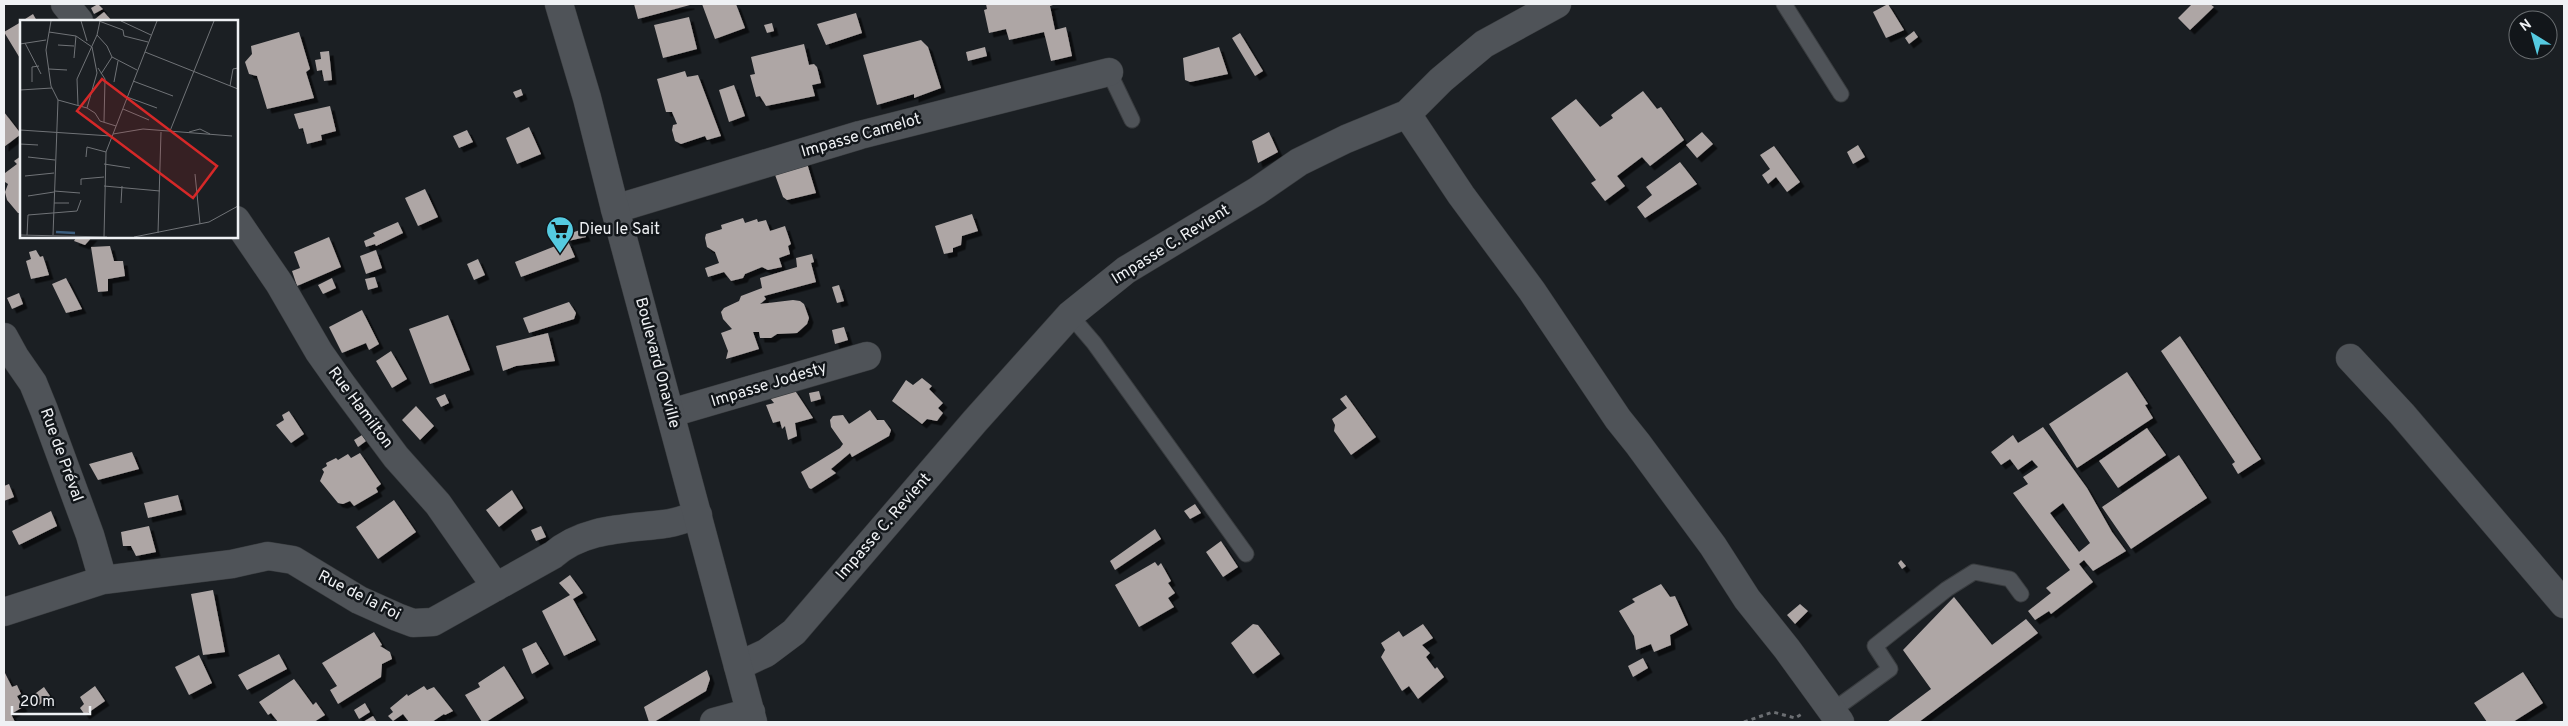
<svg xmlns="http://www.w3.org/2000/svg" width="2568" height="726" font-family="Overpass,sans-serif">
<defs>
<filter id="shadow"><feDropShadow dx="4.5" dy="4.5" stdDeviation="0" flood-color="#0009"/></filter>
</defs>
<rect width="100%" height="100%" fill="#1b1f23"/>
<path fill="#aea6a5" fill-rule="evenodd" filter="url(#shadow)" d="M98,4L103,9L94,14L91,8Z
M634,4H690V5L638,19Z
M702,4H736L745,28L715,39Z
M986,4H1056L1050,6L1055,30L1066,27L1072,56L1051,61L1044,32L1009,40L1006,29L989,33L984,10L987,9Z
M1888,4L1904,30L1886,38L1873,12Z
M2192,4H2210L2214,7L2190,30L2178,18Z
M104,12L112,21L95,19Z
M856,13L862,33L826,45L817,24Z
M33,14L37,21H22Z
M689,17L697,49L663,58L654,25Z
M21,22V60L4,32Z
M772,23L774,31L767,33L764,25Z
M1914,31L1918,37L1909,44L1905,38Z
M299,32L310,69L306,72L314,98L267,109L257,76L249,74L245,62L252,54L251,46Z
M1240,33L1263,71L1255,76L1232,38Z
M921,40L928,47L941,88L914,98V94L877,105L863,55Z
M804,44L809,65L814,64L817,67L821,83L812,85L815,96L766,106L760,96L756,97L750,75L755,74L751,57Z
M985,47L987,56L968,61L966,52Z
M1219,47L1228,74L1190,82L1185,80L1183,58Z
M329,51L332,80L324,81L322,70L317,71L315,60L321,59L320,52Z
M685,71L687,77L698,75L721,136L707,140L705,136L681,144L675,141L672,130L673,125L677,124L672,112H666L657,79Z
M734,85L745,116L729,122L719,90Z
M521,89L523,95L516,98L513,92Z
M1643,91L1657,109L1661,107L1684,140L1650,166L1642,157L1617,176L1625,186L1605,201L1591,183L1596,180L1551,118L1576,99L1600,127L1613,118L1611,115Z
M330,106L336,131L321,135L322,140L307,144L303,128L299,129L294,114Z
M4,112L21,134L4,147Z
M529,127L541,154L517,164L506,138Z
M467,130L473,142L459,148L453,136Z
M1269,132L1278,152L1258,163L1252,141Z
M1702,132L1713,144L1697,158L1686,145Z
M1858,145L1865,157L1853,164L1847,152Z
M1774,146L1800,182L1787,192L1776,177L1768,184L1762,175L1770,169L1760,155Z
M21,156V213H18L7,200L5,192L8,184L5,182V173L17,164L14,161Z
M806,160L816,193L787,200L783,197L774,172Z
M1680,162L1697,184L1645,218L1637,207L1652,195L1646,187Z
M425,189L438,217L418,226L405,198Z
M972,214L978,231L962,236L961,245L953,248V252L944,254L935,226Z
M743,218L745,223L757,219L758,222L766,220L770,231L785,226L791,244L788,246L790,254L779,258L782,267L768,270L762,267L745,274L743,278L731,281L724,272L708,277L705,268L719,263L715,252L707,247L705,238L706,234L722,229L721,225Z
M398,222L403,233L376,246L375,244L366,247L364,241L375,236L373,233Z
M583,229L586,237L568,241L565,235Z
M77,236H93L85,245L74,241Z
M329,237L341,267L297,286L292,271L300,268L294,252Z
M568,241L575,257L521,277L515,262Z
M110,246L114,261H123L125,276L108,279V291L98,292L91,247Z
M36,250L40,257L43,256L49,275L31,279L26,261L31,259L29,252Z
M376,250L382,268L366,274L360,256Z
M812,254L814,262L811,263L816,282L764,296L766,299L760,304L793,300L800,301L804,304L809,318L807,324L797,333L777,334L771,338H760L759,332H753L759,349L726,359L728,351L721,333L732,329L723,319L721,312L724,308L739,301L741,296L762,288L760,278L797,267L796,258Z
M478,259L485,275L474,280L467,264Z
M375,277L378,287L368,290L365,279Z
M66,278L82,309L66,313L52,284Z
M332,278L336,288L323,294L318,285Z
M839,285L844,301L837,303L832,287Z
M19,293L23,304L12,309L7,298Z
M569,302L576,313L574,319L529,333L523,318Z
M362,310L379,344L369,350L366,343L342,353L329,327Z
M448,315L470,370L430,384L409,329Z
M844,327L848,340L835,344L832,330Z
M548,333L555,361L516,366L503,371L496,346Z
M2180,336L2261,459L2238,474L2232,464L2235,462L2161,351Z
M391,351L407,379L392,388L376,361Z
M2127,372L2148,404L2145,405L2153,418L2077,468L2049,424Z
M922,378L932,386L929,389L943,403L938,408L943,413L937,421L927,419L922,424L892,401L906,380L913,385Z
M794,389L813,418L795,423L797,436L788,440L785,426L782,429L780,421L773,423L766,405L774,403L770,398Z
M819,391L821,399L811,402L809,393Z
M445,394L449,403L441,407L436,398Z
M1346,395L1376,437L1351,455L1334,431L1335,425L1332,419L1347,408L1340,399Z
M416,406L434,426L420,440L402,420Z
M870,410L877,420H884L891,430L889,436L852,457L850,453L831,469L836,473L811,489L809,488L801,472L840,448L843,444L831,427L830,420L833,416L843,415L849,424Z
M289,411L304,434L291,443L276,425L284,420L282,415Z
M2043,427L2087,488L2112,532L2126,551L2093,571L2084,560L2079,564L2093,582L2051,614L2049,611L2035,620L2028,611L2051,593L2046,588L2070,570L2013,493L2028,484L2023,477L2038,467L2032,460L2018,470L2010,459L2001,465L1991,452L2013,435L2018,443ZM2063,503L2090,543L2079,552L2050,513Z
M2147,428L2166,455L2118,488L2099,461Z
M362,435L366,441L358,447L354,440Z
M132,452L139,469L98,480L89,464Z
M360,453L381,484L376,488L378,492L354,506L350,501L343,504L338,503L320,481L324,472L322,469L327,466L326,463L336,458L338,460L348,454L351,458Z
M2179,455L2207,498L2131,549L2102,507Z
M9,484L14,497L4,501V486Z
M512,490L523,508L499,527L486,510Z
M178,495L182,510L148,518L144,503Z
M394,500L416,532L378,559L356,527Z
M1195,504L1201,513L1190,519L1184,511Z
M51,511L57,526L19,545L12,531Z
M149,526L156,552L136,556L131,546H123L121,532Z
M541,526L546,537L536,541L531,530Z
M1155,529L1161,539L1115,570L1110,561Z
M1221,541L1238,567L1223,577L1206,552Z
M1901,560L1906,566L1902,569L1898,563Z
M1155,562L1158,566L1161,563L1171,581L1168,583L1175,593L1168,598L1174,607L1139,627L1115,585Z
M570,575L583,593L573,599L596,640L564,656L542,611L570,595L559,583Z
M1661,584L1670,597L1675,596L1688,625L1670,635L1671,645L1654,652L1651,644L1636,650L1634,636L1619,611L1635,602L1632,599Z
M213,590L225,652L203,655L191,594Z
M1954,597L1992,645L2026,619L2038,633L1919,722H1887L1931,689L1903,650Z
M1800,604L1808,611L1795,624L1787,615Z
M1253,624L1258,625L1280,654L1253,674L1231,643Z
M1423,624L1433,638L1422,645L1430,653L1426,657L1435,669L1437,667L1444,677L1418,699L1409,686L1402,691L1381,657L1385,650L1381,643L1399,631L1403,637Z
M374,632L382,645L380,646L390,652L392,659L382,664L381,677L338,704L330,690L337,686L322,663Z
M536,642L549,664L532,674L522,649Z
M279,654L287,669L247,690L238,675Z
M199,655L212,683L189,695L175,667Z
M1643,658L1648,668L1633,677L1628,666Z
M504,666L524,698L486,722H482L465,695L480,687L478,683Z
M707,670L710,679L706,691L654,722H649L644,707Z
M2523,672L2543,703L2513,722H2487L2474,703Z
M5,673L12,687L17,685L21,694L17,696L23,707L11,714L15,722H4Z
M294,679L313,705L316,702L325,715L314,722H278L271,713L268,715L259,702Z
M95,686L105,701L85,715L80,708L84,704L80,697Z
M424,686L427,690L434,687L453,711L445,715L444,714L432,722H409L403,714L393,721L388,716L393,712L390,708L407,694L408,696Z
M44,687L50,696L39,705L32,696Z
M365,703L370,712L359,719L354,710Z
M373,716L377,722H363Z"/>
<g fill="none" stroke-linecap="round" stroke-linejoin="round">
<g stroke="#393c3f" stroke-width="17">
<path id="service" d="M1784,4L1841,94
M1109,72L1132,120
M1070,315L1094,343L1246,554
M1832,711L1890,669L1875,646L1947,589L1974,572L2010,579L2021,594"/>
</g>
<g stroke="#393c3f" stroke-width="29">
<path id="minor" d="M65,4L79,21
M1407,114L1461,195L1532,291L1618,419L1638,444L1713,546L1747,599L1787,649L1840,722
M615,209L860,135L1109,72
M236,220L279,283L319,352L343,386L396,457L438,504L496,587
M4,337L15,357L33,383L44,410L90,535L103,580
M2350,358L2402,414L2564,604
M671,413L867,356
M4,612L103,580L232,564L268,556L293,560L359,600L397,617L413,623L433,622L553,555C584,528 625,529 664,524C675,523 687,518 698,515
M738,666L766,653L794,632L975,421L1070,315L1126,270L1257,191L1299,162L1346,139L1407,114L1441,80L1484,44L1557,4"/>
</g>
<g stroke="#393c3f" stroke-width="29">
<path id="tertiary" d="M559,4L587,98L615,209L753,722
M714,722L751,712"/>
</g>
<path stroke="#6b6e72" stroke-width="3" stroke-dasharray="4 4" stroke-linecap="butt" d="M1744,722L1773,712L1795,718L1802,714"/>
<use href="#service" stroke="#4f5358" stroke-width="15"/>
<use href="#minor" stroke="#4f5358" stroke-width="28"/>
<use href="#tertiary" stroke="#4f5358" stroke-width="28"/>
</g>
<defs>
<g id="supermarket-pin" transform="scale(1.4375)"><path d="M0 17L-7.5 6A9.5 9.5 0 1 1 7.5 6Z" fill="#55cae0" stroke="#12161a"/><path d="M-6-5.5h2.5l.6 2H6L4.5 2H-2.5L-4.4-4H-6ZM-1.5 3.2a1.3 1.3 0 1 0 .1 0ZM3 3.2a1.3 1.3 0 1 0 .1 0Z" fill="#111"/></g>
</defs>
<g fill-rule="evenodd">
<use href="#supermarket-pin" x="560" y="230"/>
</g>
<g text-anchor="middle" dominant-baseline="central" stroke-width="5" stroke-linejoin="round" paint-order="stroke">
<g font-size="16" fill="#eff1f4" stroke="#12161a">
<text transform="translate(861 136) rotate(-16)">Impasse Camelot</text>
<text transform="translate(1171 245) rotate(-32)">Impasse C. Revient</text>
<text transform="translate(657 363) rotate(75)">Boulevard Onaville</text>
<text transform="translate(769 385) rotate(-17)">Impasse Jodesty</text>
<text transform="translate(360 408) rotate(53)">Rue Hamilton</text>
<text transform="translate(61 455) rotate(70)">Rue de Préval</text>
<text transform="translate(884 527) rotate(-49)">Impasse C. Revient</text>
<text transform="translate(359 596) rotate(27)">Rue de la Foi</text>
</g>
<g font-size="16" fill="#eff1f4" stroke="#12161a" text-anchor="start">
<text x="579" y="230">Dieu le Sait</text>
</g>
</g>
<g transform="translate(20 20)">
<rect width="218" height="218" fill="#1b1f23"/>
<path fill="none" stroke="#3d5f7f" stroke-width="2.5" d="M36,212L55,213"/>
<path fill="none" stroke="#707377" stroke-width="1" d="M31,1L26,30L31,66L38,80L33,215M61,1L67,21M79,1L103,10L104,16L128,22M80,1L77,15L87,26L92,37L117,50M101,1L131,15M29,12L56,16L72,27L77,53L67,88M5,23L21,54M0,24L26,20M38,25L54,26M125,32L218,69M54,38L56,16M78,48L85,59L84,102M29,49L47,50M81,54L92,37M113,61L153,76M12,62V47L19,46M94,62L98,41M210,66L213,49L218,48M0,70L32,68M107,77L137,88M38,80L67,88L75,93L80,101L96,106M58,85L57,59L77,15M103,89L129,100M0,110L91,116M150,111L194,1M169,112L180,109L190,114M93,114L123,109L212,116M0,124L18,125M8,137L35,140M66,137L67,127L86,132M84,144L110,148M175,154L180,204M5,156L34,153M61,165V159L84,157M84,166L140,171M34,171L60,173M8,176L34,172M34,183H49M101,183L102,166M138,213L141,112M0,215L87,217M7,215L8,195L57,191L61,180M84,217L86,132L137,1M114,217L189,202L218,186"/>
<path fill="#d62828" fill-opacity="0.15" stroke="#d62828" stroke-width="2.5" d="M82,59L197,146L173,178L57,91Z"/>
<rect width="218" height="218" fill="none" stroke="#eff1f4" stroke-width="2.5"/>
</g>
<rect width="2568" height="726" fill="none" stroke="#eff1f4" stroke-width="10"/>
<g transform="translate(2533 35) rotate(323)"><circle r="24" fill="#12161a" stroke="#6a6e71"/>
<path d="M0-4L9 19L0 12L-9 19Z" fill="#55cae0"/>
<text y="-8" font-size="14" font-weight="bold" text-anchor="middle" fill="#eff1f4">N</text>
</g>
<path d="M12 706v8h78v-8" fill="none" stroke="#eff1f4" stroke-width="2.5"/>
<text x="20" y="706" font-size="15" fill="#eff1f4" stroke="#12161a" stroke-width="4" paint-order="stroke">20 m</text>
</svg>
